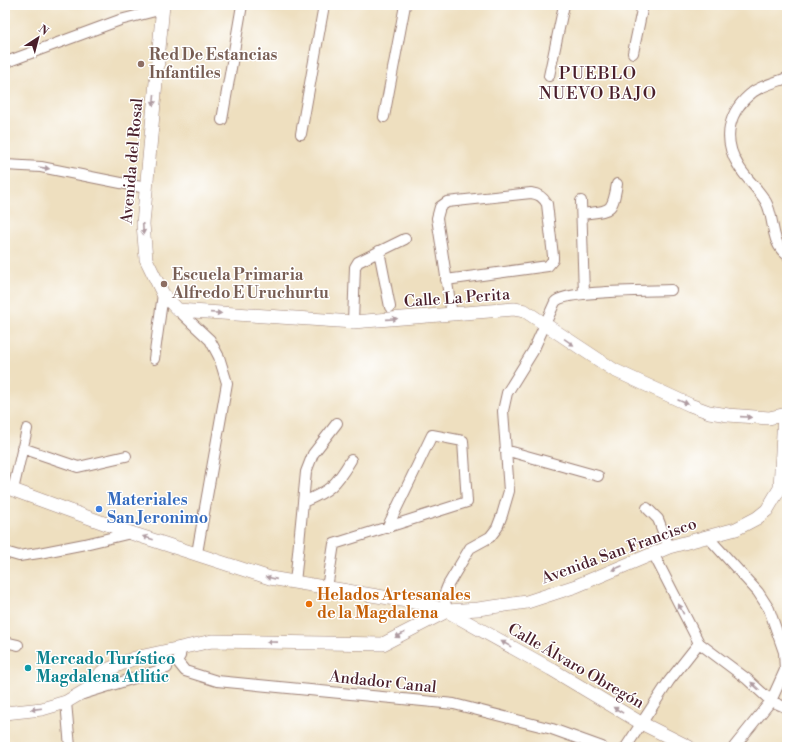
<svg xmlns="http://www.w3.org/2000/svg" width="792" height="752" font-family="'Libre Bodoni',serif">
<rect width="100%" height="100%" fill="#fff"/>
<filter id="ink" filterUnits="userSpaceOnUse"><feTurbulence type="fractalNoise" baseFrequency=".025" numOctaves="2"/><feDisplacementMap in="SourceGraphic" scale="8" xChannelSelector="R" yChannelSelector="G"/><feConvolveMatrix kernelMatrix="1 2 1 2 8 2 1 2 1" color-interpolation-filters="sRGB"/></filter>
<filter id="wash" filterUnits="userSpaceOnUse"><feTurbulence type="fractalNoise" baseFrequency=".012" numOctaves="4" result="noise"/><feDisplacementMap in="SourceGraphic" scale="16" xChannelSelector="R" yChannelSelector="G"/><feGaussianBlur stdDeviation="0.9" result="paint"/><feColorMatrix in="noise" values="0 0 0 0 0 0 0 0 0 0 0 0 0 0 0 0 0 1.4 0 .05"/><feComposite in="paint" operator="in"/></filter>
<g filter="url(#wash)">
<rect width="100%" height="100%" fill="#eedfbf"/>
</g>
<g filter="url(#ink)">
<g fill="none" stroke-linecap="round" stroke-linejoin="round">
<g stroke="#9c7f75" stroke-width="12">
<path id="minor" d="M633,53L643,5
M9,61L120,20L163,9
M549,76L564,5
M787,78C776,82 763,85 753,92C728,111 722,139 738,165C745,178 758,188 766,202C775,218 770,243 787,255
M384,117L405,5
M222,120L242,5
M301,134L324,5
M5,165L41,167L146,188
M581,201L584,294
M582,214C610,210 612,214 617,184
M379,251L390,307
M446,280L548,266L553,260V256L547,204C543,197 539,194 531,193L447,202L440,207L437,218L452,315
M178,310L210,340L219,357L227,383L197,553
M353,322L355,267L358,262L405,239
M154,359L163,294
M22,448L78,467L126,456
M505,450L598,476
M13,490L27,429
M303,502C330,491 336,485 351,460
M647,508L658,519L669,547
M707,536L758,592L769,609L784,652L785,670L771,701L734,747
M5,552L19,556L39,553L85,544L131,533
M653,553L699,643L747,679L771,701L787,708
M295,583L306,472L313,454L337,423
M327,588L334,544L467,502L463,441L432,435L387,528
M447,611L444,595L448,585L470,548L490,537L497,528L502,515L509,491L503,411L507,393L533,351L555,302C565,290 652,291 671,290
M5,642L18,645
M181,647L180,656L177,661L185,671L217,681L454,704L552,729L602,747
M83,694L167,668
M66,702L70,747
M626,747L669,681L699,643"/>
</g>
<g stroke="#9c7f75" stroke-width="14">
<path id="tertiary" d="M163,5L143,224L146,259L163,294L178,310L353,322L514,309L525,311L614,370L690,405L709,412L728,415L769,418L787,414
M5,487L131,533L270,578L425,604L447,611L551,669L641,723L689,747
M5,713L42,709L66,702L88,689L102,672L135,658L212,641L383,644L447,611L478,609L527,602L576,586L669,547L736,529L757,518L767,510L780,488L784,415"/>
</g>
<use href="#minor" stroke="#fff" stroke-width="10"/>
<use href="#tertiary" stroke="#fff" stroke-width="13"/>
</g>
<defs><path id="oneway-solid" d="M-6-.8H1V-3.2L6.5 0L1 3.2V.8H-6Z"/></defs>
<g fill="#ae9aa0">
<use href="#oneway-solid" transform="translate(154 100) rotate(95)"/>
<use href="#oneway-solid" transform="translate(44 168) rotate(9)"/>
<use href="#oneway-solid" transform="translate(143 229) rotate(87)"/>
<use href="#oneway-solid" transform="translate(216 313) rotate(4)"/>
<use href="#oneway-solid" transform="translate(392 319) rotate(-4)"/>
<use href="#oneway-solid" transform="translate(569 342) rotate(34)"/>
<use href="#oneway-solid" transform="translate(683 402) rotate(23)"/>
<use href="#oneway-solid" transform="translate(746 417) rotate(4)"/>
<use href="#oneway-solid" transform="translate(148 538) rotate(-163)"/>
<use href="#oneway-solid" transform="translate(617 568) rotate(157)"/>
<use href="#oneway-solid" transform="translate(271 578) rotate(-167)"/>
<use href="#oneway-solid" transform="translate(681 609) rotate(-117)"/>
<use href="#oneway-solid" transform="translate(400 635) rotate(152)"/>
<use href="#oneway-solid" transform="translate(272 642) rotate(-179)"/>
<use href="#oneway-solid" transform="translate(506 644) rotate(-151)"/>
<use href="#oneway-solid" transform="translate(755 686) rotate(-137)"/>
<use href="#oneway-solid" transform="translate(36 709) rotate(173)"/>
<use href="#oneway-solid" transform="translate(618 710) rotate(-149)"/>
</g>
</g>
<g fill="#8d6e63" stroke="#fff" stroke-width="1.5">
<circle cx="141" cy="64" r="4"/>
<circle cx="164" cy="284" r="4"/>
</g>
<circle fill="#3f7fe0" stroke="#fff" stroke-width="1.5" cx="99" cy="509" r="4"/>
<circle fill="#e8710a" stroke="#fff" stroke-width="1.5" cx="309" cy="604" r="4"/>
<circle fill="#0f9aa8" stroke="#fff" stroke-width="1.5" cx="28" cy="668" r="4"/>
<g text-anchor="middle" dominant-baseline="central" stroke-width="3" stroke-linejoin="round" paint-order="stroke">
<g font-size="16" font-weight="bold" fill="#785e54" stroke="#fff" text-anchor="start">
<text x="149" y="55">Red De Estancias<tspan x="149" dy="18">Infantiles</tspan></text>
<text x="172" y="275">Escuela Primaria<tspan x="172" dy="18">Alfredo E Uruchurtu</tspan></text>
</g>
<g font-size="16" fill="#4a1f2b" stroke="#fff">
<text transform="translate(132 161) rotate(-85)">Avenida del Rosal</text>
<text transform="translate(457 298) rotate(-4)">Calle La Perita</text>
<text transform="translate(619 551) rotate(-20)">Avenida San Francisco</text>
<text transform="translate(576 666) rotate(30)">Calle Álvaro Obregón</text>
<text transform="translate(383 682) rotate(6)">Andador Canal</text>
</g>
<g font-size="16" font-weight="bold" fill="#366cbe" stroke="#fff" text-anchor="start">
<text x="107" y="500">Materiales<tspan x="107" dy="18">San Jeronimo</tspan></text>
</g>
<g font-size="16" font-weight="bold" fill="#c56008" stroke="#fff" text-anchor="start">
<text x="317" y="595">Helados Artesanales<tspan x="317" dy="18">de la Magdalena</tspan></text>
</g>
<g font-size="16" font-weight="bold" fill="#0d838f" stroke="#fff" text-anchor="start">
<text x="36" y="659">Mercado Turístico<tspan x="36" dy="18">Magdalena Atlitic</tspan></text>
</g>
<g font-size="17" letter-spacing="1" fill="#4a1f2b" stroke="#fff">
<text x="598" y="74">PUEBLO<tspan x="598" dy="20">NUEVO BAJO</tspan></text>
</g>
</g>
<rect width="792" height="752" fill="none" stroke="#fff" stroke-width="20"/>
<g transform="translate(38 38) rotate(36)" stroke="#ffffff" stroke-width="3" paint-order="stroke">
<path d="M0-3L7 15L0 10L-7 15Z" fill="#4a1f2b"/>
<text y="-6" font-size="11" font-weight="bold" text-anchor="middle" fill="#4a1f2b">N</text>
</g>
</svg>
